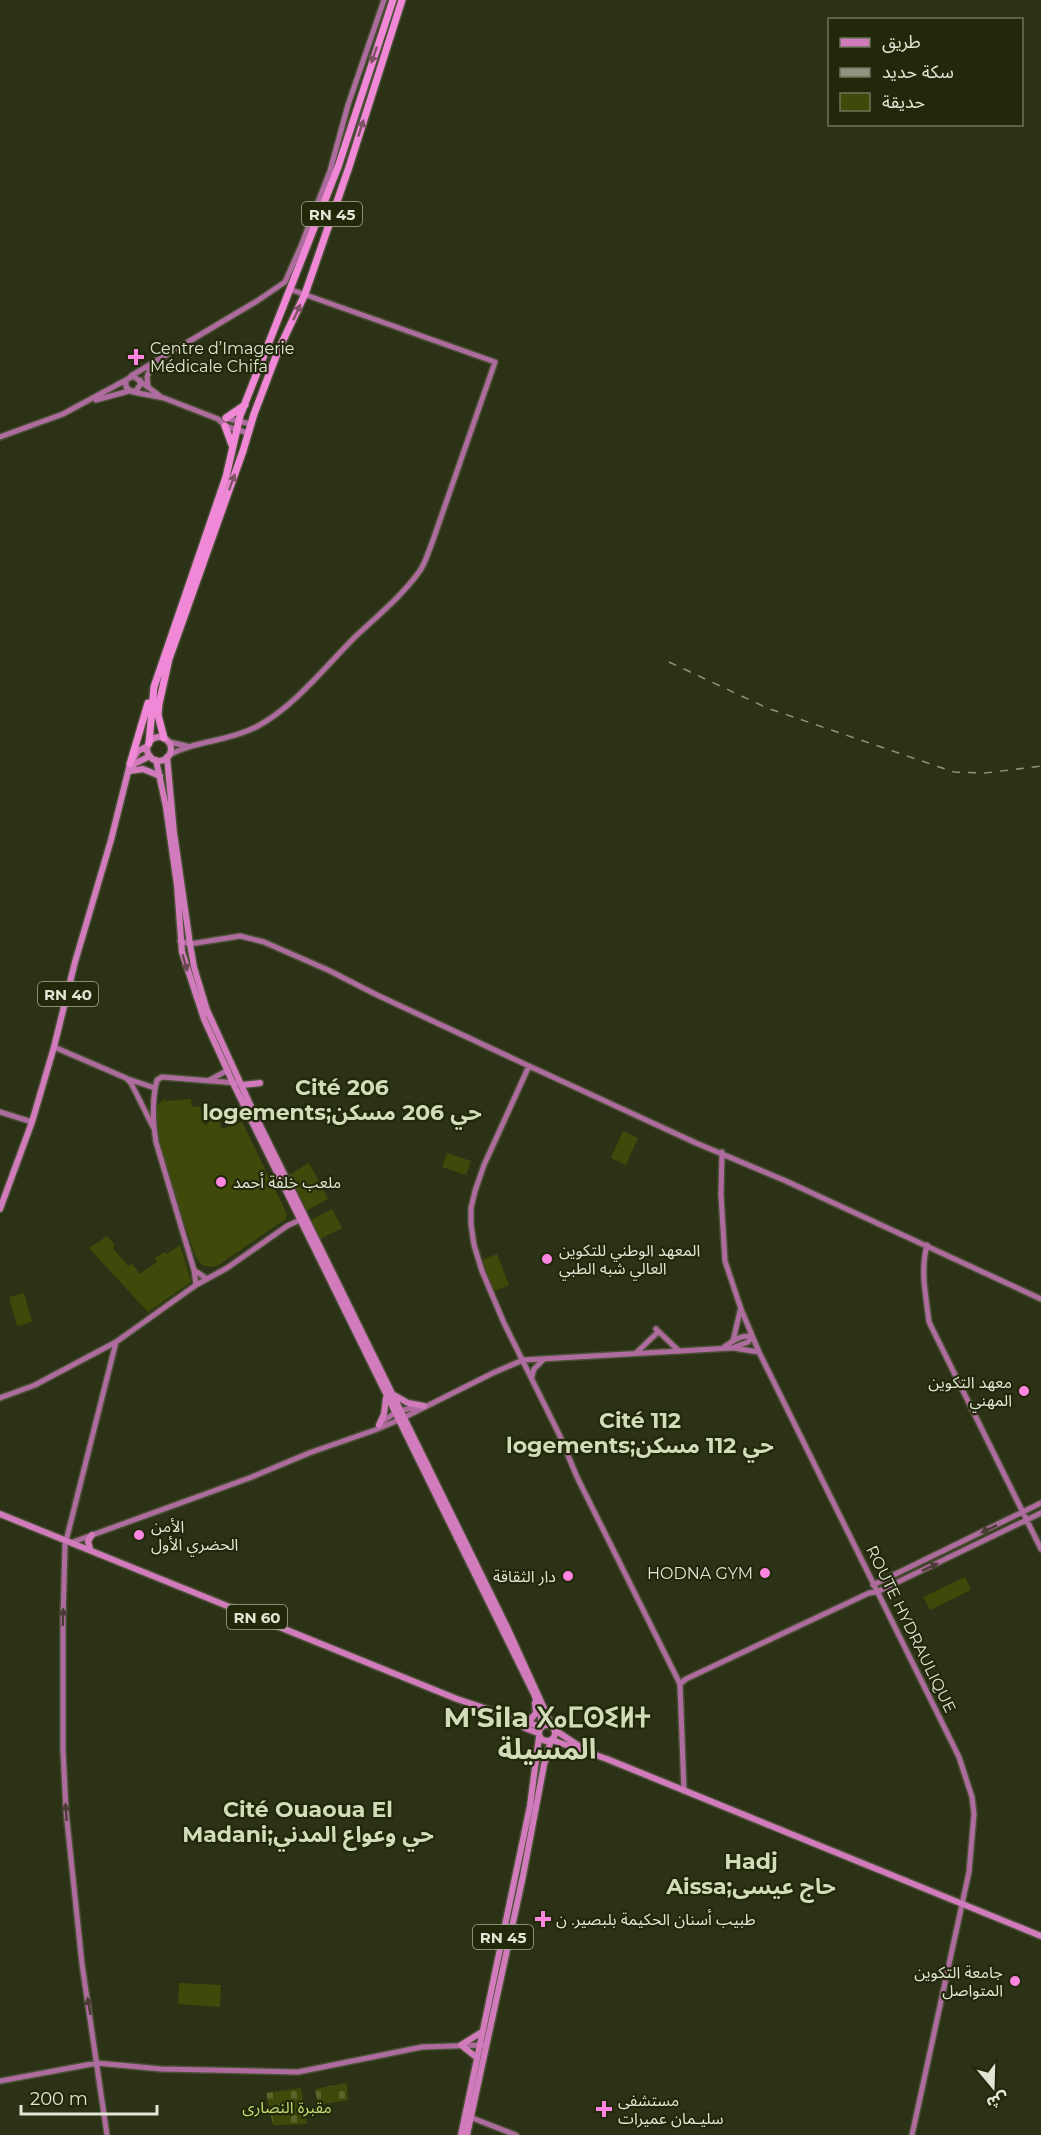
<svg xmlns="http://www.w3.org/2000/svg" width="1041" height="2135" font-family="Montserrat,'Noto Sans Arabic','Noto Sans Tifinagh',sans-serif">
<defs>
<pattern id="cemetery-stones" width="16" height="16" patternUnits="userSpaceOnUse" patternTransform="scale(1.5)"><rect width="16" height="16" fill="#3f4a0a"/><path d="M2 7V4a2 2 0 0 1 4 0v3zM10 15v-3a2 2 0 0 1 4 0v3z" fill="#5a642d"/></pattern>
</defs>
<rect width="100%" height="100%" fill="#2c3215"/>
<path fill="url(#cemetery-stones)" d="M347,2083L348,2100L318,2105L315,2089Z
M301,2088L307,2124L273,2125L266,2093Z"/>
<path fill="#3f4a0a" d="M164,1099L166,1101L191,1099L192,1107L200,1106L205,1126L217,1114L222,1129L242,1122L287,1214L286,1219L217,1266C207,1268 201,1266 196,1257L157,1144V1106Z
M623,1131L638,1138L626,1165L611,1158Z
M447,1153L471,1161L466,1175L442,1167Z
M309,1163L328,1199L306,1211L289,1175Z
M332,1209L342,1228L320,1239L311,1220Z
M107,1236L115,1245L113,1248L128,1266L132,1264L140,1274L157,1262L155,1258L165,1252L167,1254L180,1245L191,1282L148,1312L89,1248Z
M497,1254L509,1285L494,1291L482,1260Z
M24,1293L32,1322L17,1326L9,1297Z
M965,1577L971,1590L930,1610L923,1597Z
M179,1983L221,1985L220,2007L178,2004Z"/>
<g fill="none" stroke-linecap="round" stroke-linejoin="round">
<g stroke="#494f34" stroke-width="8">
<path id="secondary" d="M131,376L257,301L285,282L301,246L330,171L348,105L384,0
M140,380V385L136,391H131L126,387V380L133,376L160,396
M148,386L147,377L152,364
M133,392L164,398L218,419L225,426L248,433
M96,400L129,391
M225,418L251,424
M0,437L63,414L126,380
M169,742L187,746
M169,755C197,740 227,742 256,727C293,708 325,667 354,638C376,617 401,597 419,572C425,564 428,553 432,543L495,362L292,290
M180,941L190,944L240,936L264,942L328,970L377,995L529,1066L696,1143L786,1181L1041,1299
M54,1047L126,1078L131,1083L153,1127
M529,1066L484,1165L475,1191L471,1208V1224L474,1245L482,1271L504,1323L559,1434L577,1477L680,1684L684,1791
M128,1079L155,1088
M208,1081L228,1070
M0,1112L32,1122
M722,1152L721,1195L725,1261L741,1309L759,1352L959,1757L972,1797L974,1814L969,1872L912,2135
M927,1245C920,1272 926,1295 929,1322L1041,1549
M194,1270L207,1279
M196,1285L194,1270L156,1142C153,1123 152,1099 157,1080L162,1077L237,1083
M656,1329L679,1351
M733,1341L740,1311
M724,1347C733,1341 741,1334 752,1337
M733,1348L759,1352
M636,1353L658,1332
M532,1376L534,1369L543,1360
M0,1398L35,1385L116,1342L196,1285L227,1268L287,1226L302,1219
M382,1422L396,1412L419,1406
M73,1542L252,1477L309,1453L375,1430L401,1419L493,1373L523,1360L732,1348L748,1342L752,1337
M873,1585L1041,1503
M680,1684L686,1679L869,1593L877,1592L1041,1513
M0,2081L97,2063L161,2069L298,2072L422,2047L483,2045
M467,2116L516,2135
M107,2135L82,1964L66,1811L63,1750V1620L65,1545L116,1342"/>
</g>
<g stroke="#494f34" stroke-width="9">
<path id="primary" d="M147 749a12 12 0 1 1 24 0a12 12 0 1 1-24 0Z
M167,757L174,833L190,944L194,967L207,1010L254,1113L507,1627L553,1728
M156,760L166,807L177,885L182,952L204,1019L233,1083L534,1694L540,1710L542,1726
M131,770L134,764L150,756
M130,771L143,769L160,776
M242,1085L260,1083
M0,1209L32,1122L54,1047L75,962L111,840L130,764L138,751L148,746
M394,1395L408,1403L424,1406
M379,1425L384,1414L386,1398
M0,1514L457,1699L541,1727
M90,1549L88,1541L92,1535
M515,1719L525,1728L538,1733
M526,1721L531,1719L536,1713L535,1703
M539 1733a8 8 0 1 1 16 0a8 8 0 1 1-16 0Z
M555,1730L579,1746
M552,1740L607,1759L1041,1936
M476,2057L461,2045L482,2032
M461,2135L530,1806L539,1737
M467,2135L523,1876L544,1765L551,1740"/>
</g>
<g stroke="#494f34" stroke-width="10">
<path id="highway" d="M226,418L245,405
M225,426L232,445
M164,738L158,715L159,704L169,659L243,451L254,414L278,351L305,294L349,167L402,0
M149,743L154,687L226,477L240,416L338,167L393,0
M130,764L148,703"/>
</g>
<use href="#secondary" stroke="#ae6b9d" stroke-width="5"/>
<use href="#primary" stroke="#d17bbc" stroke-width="6"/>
<use href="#highway" stroke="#f188d7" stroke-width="7"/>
<path stroke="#8f947e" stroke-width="1.5" stroke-dasharray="8 8" stroke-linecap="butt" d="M669,662L767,708L954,772L985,773L1041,766"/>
</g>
<defs><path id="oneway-solid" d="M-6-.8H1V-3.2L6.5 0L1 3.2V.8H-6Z" transform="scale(1.5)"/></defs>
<g fill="#7f5366">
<use href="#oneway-solid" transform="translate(374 55) rotate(109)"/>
<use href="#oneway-solid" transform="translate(361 128) rotate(-72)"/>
<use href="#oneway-solid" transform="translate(297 312) rotate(-65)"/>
<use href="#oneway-solid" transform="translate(232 482) rotate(-70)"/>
</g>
<use fill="#684951" href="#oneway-solid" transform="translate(185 963) rotate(74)"/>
<g fill="#4c3c36">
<use href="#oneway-solid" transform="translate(989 1529) rotate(154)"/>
<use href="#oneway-solid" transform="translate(930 1567) rotate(-25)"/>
<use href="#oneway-solid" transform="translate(63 1617) rotate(-89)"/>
<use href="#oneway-solid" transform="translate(66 1812) rotate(-94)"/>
<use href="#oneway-solid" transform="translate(89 2006) rotate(-100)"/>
</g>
<g fill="#fe86e1" stroke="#22280a" stroke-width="2">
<path d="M133 348h6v6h6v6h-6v6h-6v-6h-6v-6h6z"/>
<circle cx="221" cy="1182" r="6"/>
<circle cx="547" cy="1259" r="6"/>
<circle cx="1024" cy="1391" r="6"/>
<circle cx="139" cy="1535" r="6"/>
<circle cx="765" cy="1573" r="6"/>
<circle cx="568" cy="1576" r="6"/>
<path d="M540 1910h6v6h6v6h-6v6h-6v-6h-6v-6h6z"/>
<circle cx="1015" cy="1981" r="6"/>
<path d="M601 2100h6v6h6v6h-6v6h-6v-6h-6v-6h6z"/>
</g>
<g text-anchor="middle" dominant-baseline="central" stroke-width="4.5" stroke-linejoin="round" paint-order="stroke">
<g fill="#22280a" stroke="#a7ac97" stroke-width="1.5">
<rect x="302" y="202" width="60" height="24" rx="4.5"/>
<rect x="38" y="982" width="60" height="24" rx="4.5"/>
<rect x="227" y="1605" width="60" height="24" rx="4.5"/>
<rect x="473" y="1925" width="60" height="24" rx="4.5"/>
</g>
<g font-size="15" font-weight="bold" fill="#e0e5d4">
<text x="332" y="214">RN 45</text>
<text x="68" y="994">RN 40</text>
<text x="257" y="1617">RN 60</text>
<text x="503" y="1937">RN 45</text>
</g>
<g font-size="16" fill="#e0e5d4" stroke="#22280a" text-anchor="start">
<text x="150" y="348">Centre d’Imagerie<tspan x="150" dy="18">Médicale Chifa</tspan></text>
<text x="233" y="1182">ملعب خلفة أحمد</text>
<text x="559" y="1250">المعهد الوطني للتكوين<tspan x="559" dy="18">العالي شبه الطبي</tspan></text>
<text x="1012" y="1382" text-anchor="end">معهد التكوين<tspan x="1012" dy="18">المهني</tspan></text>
<text x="151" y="1526">الأمن<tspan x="151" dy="18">الحضري الأول</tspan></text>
<text x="753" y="1573" text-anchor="end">HODNA GYM</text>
<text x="556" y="1576" text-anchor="end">دار الثقاقة</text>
<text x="556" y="1919">طبيب أسنان الحكيمة بلبصير. ن</text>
<text x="1003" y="1972" text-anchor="end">جامعة التكوين<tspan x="1003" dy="18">المتواصل</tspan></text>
<text x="618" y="2100">مستشفى<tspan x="618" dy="18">سليـمان عميرات</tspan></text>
</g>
<g font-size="16" fill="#e0e5d4" stroke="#22280a">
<text transform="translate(911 1629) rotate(64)">ROUTE HYDRAULIQUE</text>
</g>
<g font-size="16" fill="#c4da76" stroke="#22280a">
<text x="287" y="2107">مقبرة النصارى</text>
</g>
<g font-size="22" font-weight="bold" fill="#d3dcb8" stroke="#22280a">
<text x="342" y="1087">Cité 206<tspan x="342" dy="25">logements;حي 206 مسكن</tspan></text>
<text x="640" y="1420">Cité 112<tspan x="640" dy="25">logements;حي 112 مسكن</tspan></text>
<text x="308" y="1809">Cité Ouaoua El<tspan x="308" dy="25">Madani;حي وعواع المدني</tspan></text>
<text x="751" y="1861">Hadj<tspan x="751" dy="25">Aissa;حاج عيسى</tspan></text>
</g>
<g font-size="28" font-weight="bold" fill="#d3dcb8" stroke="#22280a">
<text x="547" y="1717">M'Sila ⵝⴰⵎⵙⵉⵍⵜ<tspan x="547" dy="32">المسيلة</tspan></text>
</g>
</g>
<rect x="828" y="18" width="195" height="108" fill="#22280a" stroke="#6e745b" stroke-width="1.5"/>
<rect x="840" y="38" width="30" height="9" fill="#d17bbc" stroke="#6e745b" stroke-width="1.5"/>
<text x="882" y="48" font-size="18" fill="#e0e5d4">طريق</text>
<rect x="840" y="68" width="30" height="9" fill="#8f947e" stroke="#6e745b" stroke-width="1.5"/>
<text x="882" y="78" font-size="18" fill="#e0e5d4">سكة حديد</text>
<rect x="840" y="93" width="30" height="18" fill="#3f4a0a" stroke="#6e745b" stroke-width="1.5"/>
<text x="882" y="108" font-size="18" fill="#e0e5d4">حديقة</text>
<g transform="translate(993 2087) rotate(161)" stroke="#22280a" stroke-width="4.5" paint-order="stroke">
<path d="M0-4.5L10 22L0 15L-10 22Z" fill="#e0e5d4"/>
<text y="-9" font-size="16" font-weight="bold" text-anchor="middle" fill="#e0e5d4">ش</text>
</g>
<path d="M21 2105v9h136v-9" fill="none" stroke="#e0e5d4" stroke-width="3"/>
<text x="30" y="2105" font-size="18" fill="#e0e5d4" stroke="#22280a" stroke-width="4.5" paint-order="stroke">200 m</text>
</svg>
